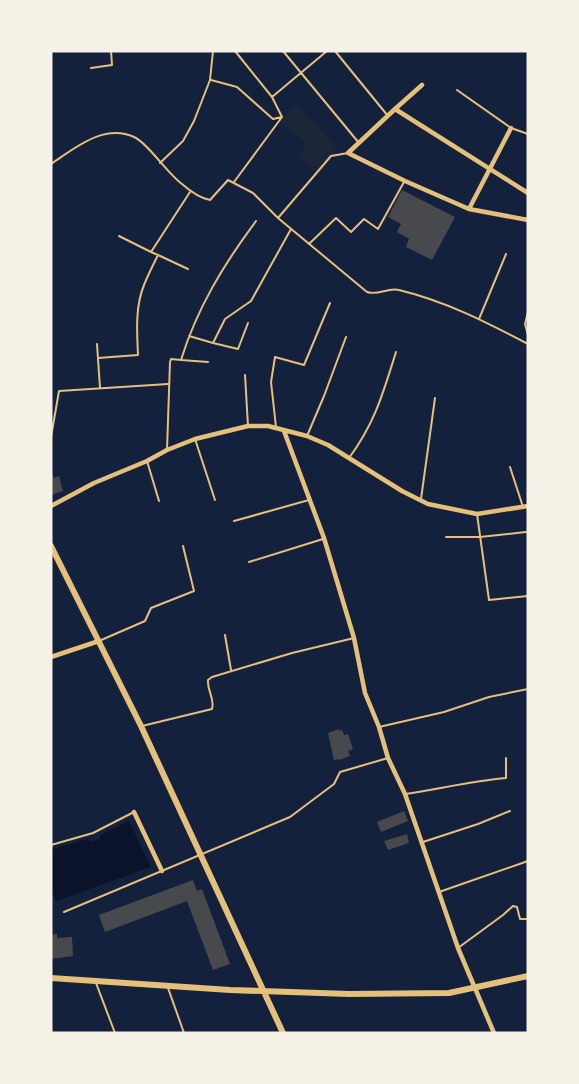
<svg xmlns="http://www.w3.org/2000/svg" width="579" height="1084" font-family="'DM Sans',sans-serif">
<rect width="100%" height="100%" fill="#14213d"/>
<path fill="#1d2539" d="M295,104L337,148L316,172L298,156L307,143L280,122Z"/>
<path fill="#0b132b" d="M129,821L151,867L56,901L51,891V849L88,839L90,842L100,839L99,836Z"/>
<path fill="#48494c" d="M402,190L455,217L432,260L406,247L409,239L397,232L401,224L388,217Z
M51,470L54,478L59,476L63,491L51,495Z
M339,729V731L342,730L344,735L348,734L353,749L348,751L350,756L339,760V759L334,760L328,733Z
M404,811L408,821L381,832L377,822Z
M407,834L409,843L388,850L384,841Z
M193,880L197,891L202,889L230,964L213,970L187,901L105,932L99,915Z
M57,934V938L72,937L73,956L51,959V935Z"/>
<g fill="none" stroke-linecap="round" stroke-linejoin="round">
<path stroke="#e5c07b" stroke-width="2" d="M235,51L272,97L282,117
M283,51L359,143
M335,51L388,116
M91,68L112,65L111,51
M211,80L237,87L273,119L282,117
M457,90L511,128L528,134
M272,97L327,51
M160,163L183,141L194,121L210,80L213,51
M51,164C75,148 105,122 136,138C149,145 167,173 182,184C190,191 199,198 210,200L228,180L253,193L278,218L367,292C378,296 388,287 399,290C445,301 486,322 528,344
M234,182L282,117
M278,218L331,156L348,153
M119,236L151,252
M309,244L336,218L351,232L364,219L378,229L404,182
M158,255L188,269
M528,312L525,324L528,335
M479,319L506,254
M189,336L213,343L225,319L251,301L291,229
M213,343L238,349L248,323
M97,344L100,388
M98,358L138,355C137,332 135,307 144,285C148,275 153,265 158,255L151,252L190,192
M181,360L208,362
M245,375L248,426
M276,427L271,382L275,357L304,365L330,303
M307,436L324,396L346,337
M51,437L59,391L168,384
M195,439L215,500
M167,450L170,362L171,359L181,360C197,308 224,264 256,221
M349,458C375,423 383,393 396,352
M147,461L159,501
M510,467L523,507
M421,499L435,398
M477,514L489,600L528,596
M234,521L309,500
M446,537H480L526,532
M249,562L323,539
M225,635L231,670
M99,641L145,621L151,608L194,591L183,546
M142,726L212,709C215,698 207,691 208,680L212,677L292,653L354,638
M379,727L444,712L489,697L528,689
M405,794C439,789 472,781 506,778V758
M423,842L478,824L510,811
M51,845L93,833L134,812
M439,892L528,861
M64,912L290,817L334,784L340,772L388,758
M458,948L503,915L513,906L517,907L520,919H528
M96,983L115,1033
M168,988L184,1033"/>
<path stroke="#e5c07b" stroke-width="4.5" d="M395,109L422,85
M528,193L395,109L348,153L405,181L469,209L528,220
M469,209L511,128
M284,431L324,538L354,638L365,693L379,727L388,758L405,794L458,948L494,1033
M51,506L94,483L147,461L167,450L195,439L248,426H268L307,436L328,445L402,491L428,504L477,514L528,506
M51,657L99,641
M134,812L162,871"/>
<path stroke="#e5c07b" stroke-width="6" d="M51,546L141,726L283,1033
M51,978L230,990L349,994L449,993L528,976"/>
</g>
<rect width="579" height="1084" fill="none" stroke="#f6f1e7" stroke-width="105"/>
</svg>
